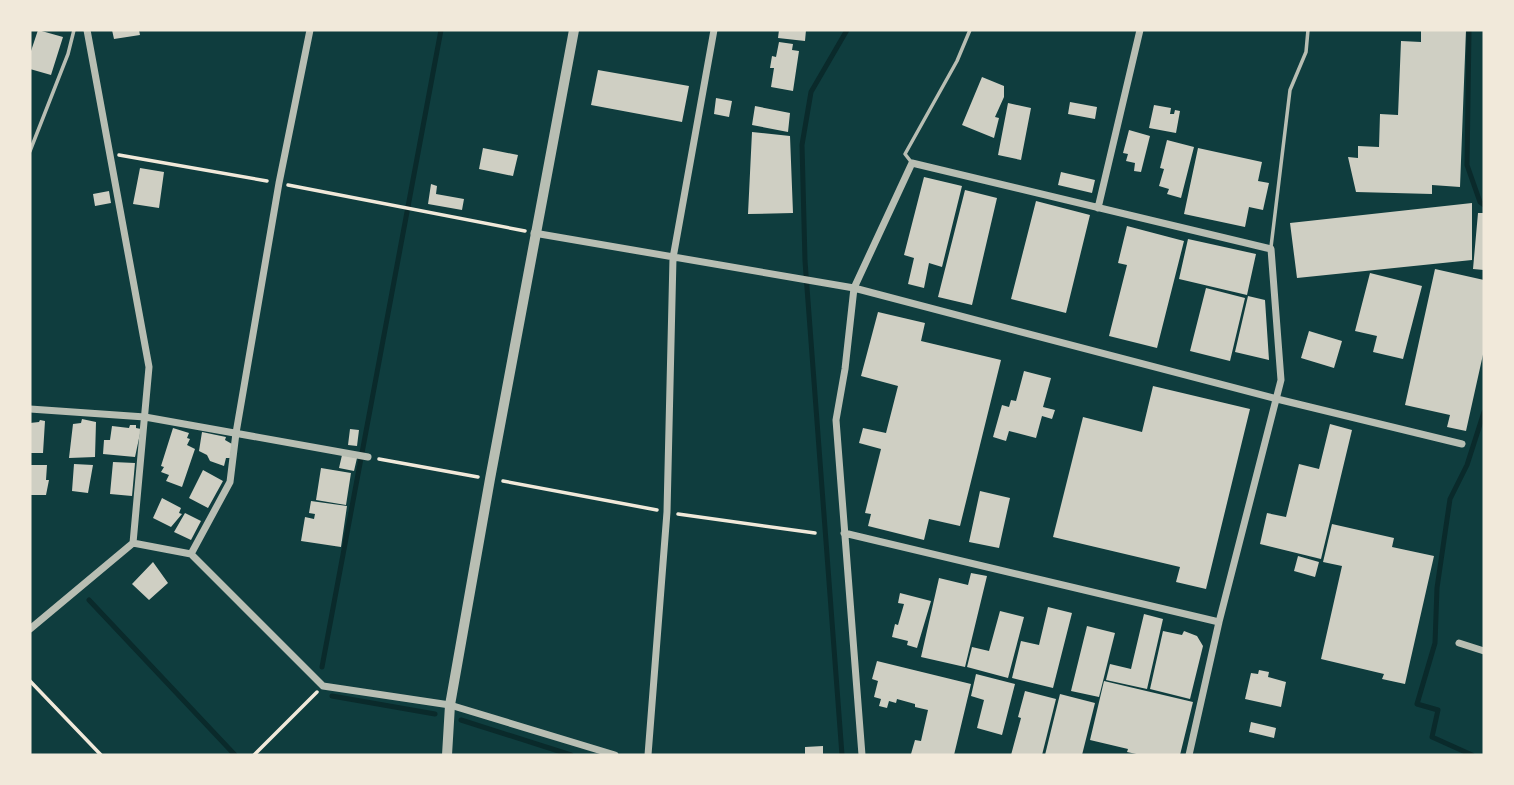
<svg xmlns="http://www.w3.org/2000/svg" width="1514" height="785" font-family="Rubik,sans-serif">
<rect width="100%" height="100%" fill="#0f3d3e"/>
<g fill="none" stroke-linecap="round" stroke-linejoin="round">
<path stroke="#0a2a2b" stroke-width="5" d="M1469,30L1467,165L1480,202L1484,205
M89,600L235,755
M322,667L441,30
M332,696L435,714
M461,720L571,755
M842,755L805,261L802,145L811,92L847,30
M1472,755L1432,737L1438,710L1417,704L1435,643L1437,588L1450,499L1467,465L1484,412"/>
</g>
<path fill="#cfcfc3" d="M38,30L63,37L51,75L30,69V54Z
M112,30H139L140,35L114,39Z
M779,30H806L805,41L778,38Z
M1421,30H1466L1460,187L1432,185V194L1356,192L1348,157L1358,158V146L1379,147L1380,114L1398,115L1401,41L1421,42Z
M779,42L793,44L792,50L799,51L793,91L771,87L774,68H770L772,56L776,57Z
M598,70L689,86L682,122L591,105Z
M982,77L1004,86V97L995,117L999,118L994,138L962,125Z
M716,98L732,101L729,117L714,114Z
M1070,102L1097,107L1095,119L1068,114Z
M1008,103L1031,108L1021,160L998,155Z
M1154,105L1171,108L1170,114H1174L1175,110L1180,111L1176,133L1149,128Z
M755,106L790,113L788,132L752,125Z
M1129,130L1150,136L1141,172L1134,171L1135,163L1126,161L1128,154L1123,153Z
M752,132L790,136L793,213L748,214Z
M1167,140L1194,147L1181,198L1167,194L1169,189L1159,186L1164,169L1160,168Z
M483,148L518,155L513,176L479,169Z
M1198,148L1262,162L1258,181L1269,183L1263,210L1249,207L1245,227L1184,214Z
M140,168L164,172L159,208L133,204Z
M1061,172L1095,180L1092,193L1058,185Z
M924,177L962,186L942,267L929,263L924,288L908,284L914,258L904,255Z
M431,184L437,186L436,194L464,199L462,210L428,204Z
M965,190L997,198L972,305L938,297Z
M109,191L111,203L95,206L93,194Z
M1036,201L1090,215L1066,313L1011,299Z
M1472,203V260L1297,278L1290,223Z
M1478,213H1484V270L1473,269Z
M1127,226L1184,241L1157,348L1109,336L1127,265L1118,263Z
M1188,239L1256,254L1247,295L1179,279Z
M1435,269L1484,280V350L1466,431L1447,427L1450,415L1405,405Z
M1370,273L1422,286L1403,359L1373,352L1377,336L1355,331Z
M1206,288L1245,298L1230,361L1190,351Z
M1248,296L1265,300L1269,360L1235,352Z
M878,312L925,323L921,341L1001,360L960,526L929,519L924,540L868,526L871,514L865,513L881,449L859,443L863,428L886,433L898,386L861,376Z
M1309,331L1342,341L1334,368L1301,358Z
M1024,371L1051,378L1043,407L1055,410L1052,419L1042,416L1036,438L1009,431L1006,441L993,437L1002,405L1009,407L1011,400L1016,401Z
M1153,386L1250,409L1206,589L1176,582L1180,567L1053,537L1083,417L1142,432Z
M82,419L96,422L95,457L69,458L73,424L81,423Z
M40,420L45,421L43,453H30V423L39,422Z
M1330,424L1352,430L1321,559L1260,544L1267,513L1286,517L1299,464L1319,469Z
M130,425H136V428L141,429L135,457L103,454L104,440H110L112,426L129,428Z
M173,428L189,433L187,438L190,439L187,445L195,449L182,487L166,481L169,475L161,472L164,467L161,466Z
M350,429L359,430L357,446L348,445Z
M202,432L226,437L225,440L232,444L230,458H226L224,466L210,461L207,455L199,451Z
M342,455L357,458L354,471L339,468Z
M113,462L135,463L132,496L110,494Z
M74,464L93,465L88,493L72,491Z
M30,465H47L46,480H49L46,495H30Z
M321,468L351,473L346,505L316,500Z
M203,470L223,481L208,508L189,498Z
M980,491L1010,498L999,548L969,542Z
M162,498L181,508L179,513L182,514L171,527L153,518Z
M311,501L347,506L341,547L301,541L305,517L314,519L315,514L309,513Z
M185,513L201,521L191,540L174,532Z
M1332,524L1394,538L1392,547L1434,556L1405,684L1382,679L1384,674L1321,659L1342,566L1323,562Z
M1298,556L1319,562L1315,577L1294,571Z
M153,562L168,583L149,600L132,584Z
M971,573L987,576L965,667L921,657L939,578L968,585Z
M900,593L931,601L917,648L907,645L908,641L892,637L895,624L898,625L904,604L898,603Z
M1048,607L1072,613L1053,688L1012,678L1021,641L1039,645Z
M1000,611L1024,617L1008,678L967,667L972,647L989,651Z
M1144,614L1163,619L1147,689L1106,680L1110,664L1131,669Z
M1087,626L1115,633L1099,697L1071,691Z
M1163,631L1182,635L1184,631L1197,636L1203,646L1190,699L1150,689Z
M877,661L971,684L954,755L911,754L915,740L921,741L928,710L915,707V704L897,699L896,703L889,701L887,708L879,706L881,699L874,697L878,681L872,679Z
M1259,670L1269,672L1268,677L1286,682L1281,707L1245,699L1251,673L1258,674Z
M976,674L1015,684L1002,735L977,728L984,700L971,696Z
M1104,681L1193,702L1180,755H1141L1127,752L1128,749L1090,740Z
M1025,691L1056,699L1042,755H1011L1021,718L1018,717Z
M1060,694L1095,703L1082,755H1045Z
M1251,722L1276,728L1274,738L1249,732Z
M823,746V755H805V747Z"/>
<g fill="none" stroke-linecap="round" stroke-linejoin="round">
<path stroke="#f1e9da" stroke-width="3.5" d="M119,155L267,181
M288,185L525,231
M379,459L478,477
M503,481L657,510
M678,514L815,533
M30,681L101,755
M254,755L317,692"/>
<path stroke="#b8beb3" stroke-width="3.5" d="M30,151L68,54L74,30
M912,163L905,154L957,61L970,30
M1271,247L1290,90L1306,52L1308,30"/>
<path stroke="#b8beb3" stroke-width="7" d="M1098,208L1140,30
M534,233L854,288L1277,399L1462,444
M30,409L145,417L368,457
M844,533L1219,622
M133,543L191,554L323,686L450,705L615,755
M191,554L230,482L236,433L279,183L310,30
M30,629L133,543L149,367L87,30
M1459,643L1484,651
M648,755L667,512L673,258L714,30
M862,755L836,420L845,369L854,288L912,163L1271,249L1281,380L1219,622L1189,755"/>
<path stroke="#b8beb3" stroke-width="10" d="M447,755L450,705L490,479L574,30"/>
</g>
<rect width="1514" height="785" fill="none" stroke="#f1e9da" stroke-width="63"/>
</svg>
